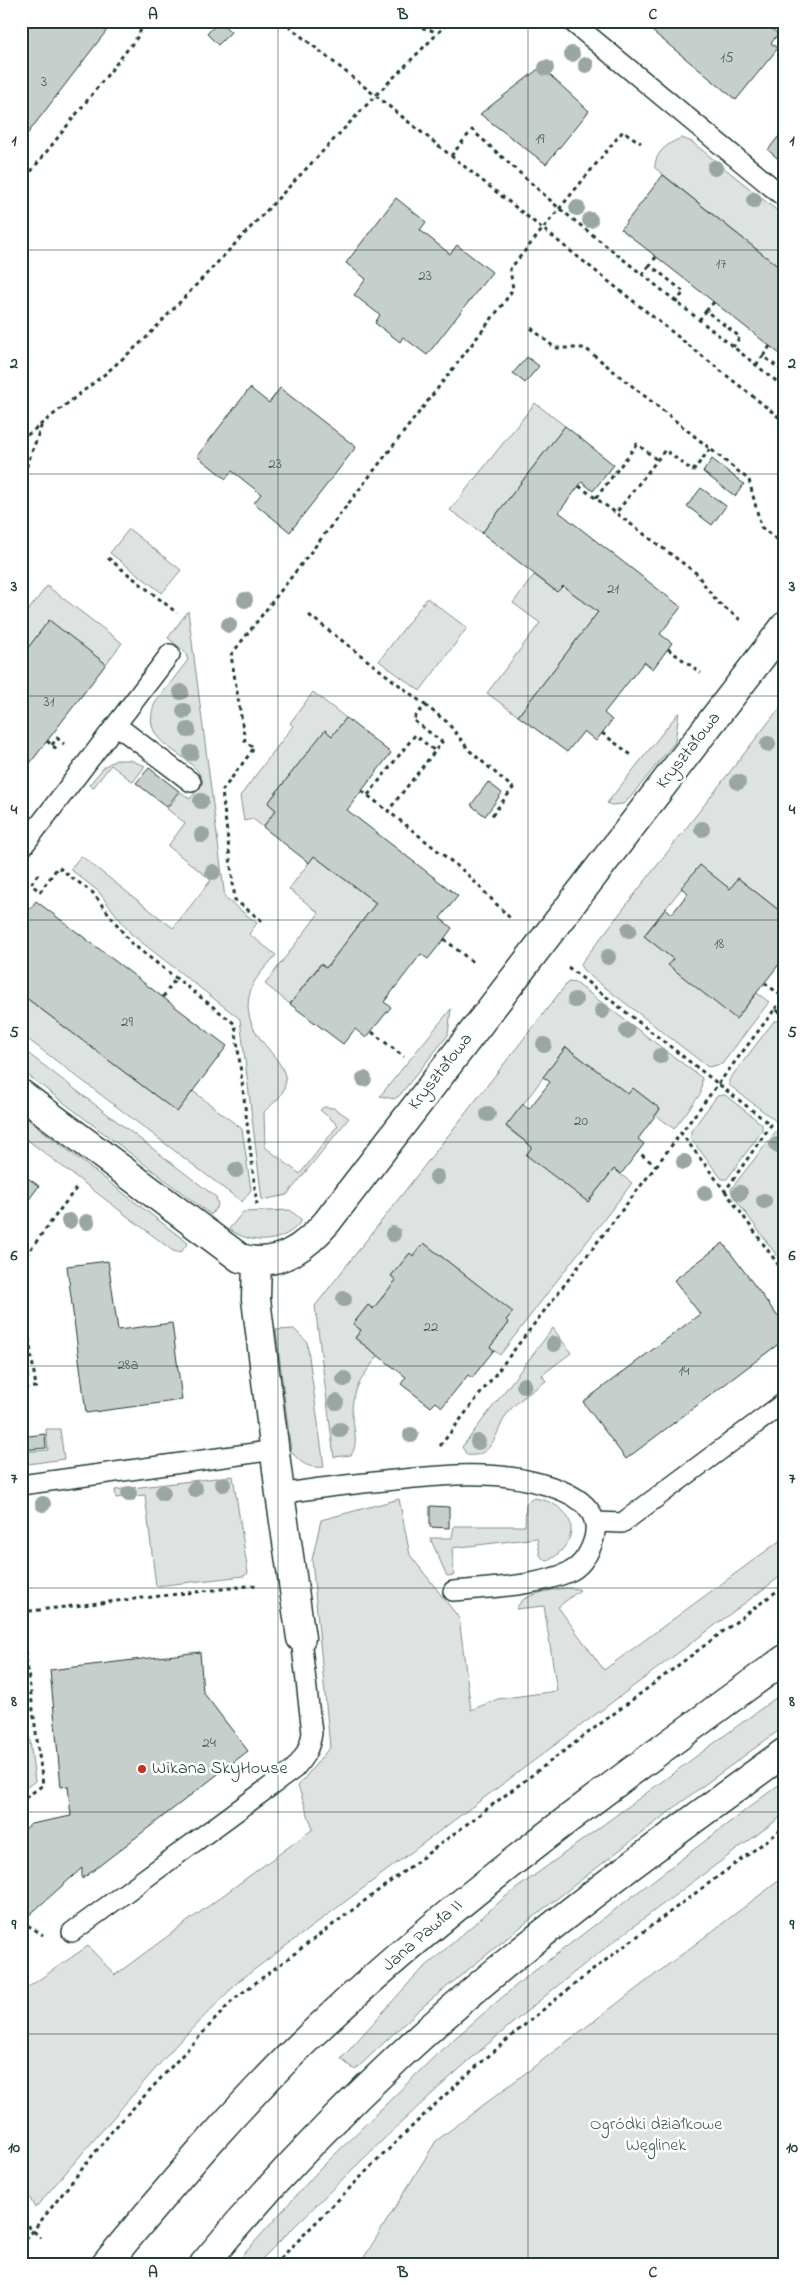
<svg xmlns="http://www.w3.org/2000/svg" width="806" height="2285" font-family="'Indie Flower',sans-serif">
<rect width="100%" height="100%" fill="#fff"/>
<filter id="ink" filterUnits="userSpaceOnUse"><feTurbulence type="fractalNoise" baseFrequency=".02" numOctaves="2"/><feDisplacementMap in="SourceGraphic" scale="10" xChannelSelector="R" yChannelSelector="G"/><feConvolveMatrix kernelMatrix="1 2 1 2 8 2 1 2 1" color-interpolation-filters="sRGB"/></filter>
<g filter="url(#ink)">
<path fill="#dee3e2" stroke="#7e908b" d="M682,138L692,142L785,217V272L655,168C654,153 669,142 682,138Z
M535,403L565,426L482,533L450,510Z
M129,529L181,570L162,593L110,553Z
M534,575L557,592L563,586L598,612L518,716L487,693L540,623L513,603Z
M47,586L122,643L106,664L49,621L21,657V620Z
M427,598L467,628L420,691L379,661Z
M188,611L225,898L257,923L249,934L276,955C268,965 255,977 251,989C234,1039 296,1057 284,1089C280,1099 271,1105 264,1112L265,1147L300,1174L338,1125L320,1110L324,1107L334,1108L349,1118L287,1195L262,1200L240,1019L131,934L98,891L70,869L81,856L173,928L211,880L168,846L185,823L167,809L181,792L190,799L203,782C193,749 137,748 155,703L188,660L185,652L168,638Z
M313,692L346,718L332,736L325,731L268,803L276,810L263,827L253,819L244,821L240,796L293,726L290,723Z
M785,701V915L738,878L730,889L700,866L644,935L673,959L736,1019L757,993L769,1002L722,1064L708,1067L585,972L581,967L582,962Z
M679,712L675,742L629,799L623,804L611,805L607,803Z
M116,760H130L145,766L133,782L111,765L93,788L89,785L105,766Z
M314,856L376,903L326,968L320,964L290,1004L265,984L319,913L289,889Z
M568,982L576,983L702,1078L701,1093L674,1129L656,1115L660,1109L634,1089L628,1094L566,1047L506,1127L532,1147L588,1202L614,1169L632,1183L500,1355L490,1347L509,1323L506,1320L512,1312L424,1243L413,1256L410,1253L391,1276L396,1280L373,1309L368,1305L353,1324L361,1330L355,1338L378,1356C366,1372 353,1387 352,1409C352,1424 360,1442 351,1455L334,1457L315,1306Z
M21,994L177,1112L193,1091L242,1129L251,1190L242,1202L21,1034Z
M451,1009L448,1035L399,1096L394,1099L380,1096Z
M774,1021H779L785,1026V1267L732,1194L731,1189L781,1125L729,1085V1080Z
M21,1048L216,1197L218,1205L211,1215L21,1070Z
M725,1095L762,1124V1131L727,1179H722L691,1139V1131L717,1096Z
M21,1114L188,1243L180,1253L173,1251L21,1135Z
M290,1210L302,1220C285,1244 252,1246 229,1229L243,1212Z
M553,1328L571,1353L542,1375L546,1381C534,1390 519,1399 509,1411C496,1427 495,1459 467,1455L462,1447Z
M294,1329L307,1342L324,1467C309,1469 300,1463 291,1451L276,1330Z
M23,1337L29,1378L21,1379V1338Z
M46,1429H60L64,1459L21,1465V1452L48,1450Z
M233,1476L248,1573L244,1576L156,1586L145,1495L116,1498L115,1490Z
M534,1498C575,1504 585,1539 548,1561L544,1560L540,1555L537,1538L452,1548L454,1575L447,1576L430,1538H452L454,1526H525L526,1503Z
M399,1499L410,1555L459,1618L471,1710L498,1699L557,1691L544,1606L516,1609C518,1606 520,1602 523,1600C532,1593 570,1584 580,1590L558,1607L604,1670L785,1537V1573L239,1981L176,2045L35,2208L21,2182V1992L88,1946L115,1975L313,1829L298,1786L330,1747L312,1560L321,1520Z
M21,1670L35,1781L21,1792Z
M785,1691V1726L696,1791L528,1921L421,2008L355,2070L341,2059L416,1975L505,1897Z
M785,1780V1814C696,1880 606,1944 521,2016C428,2093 343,2178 257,2264H235L319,2170L439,2052L520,1982Z
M785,1876V2264H360L436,2141Z"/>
<path fill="#c7cfcc" stroke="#1f3d34" d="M21,21H114L21,142Z
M219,21L231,32L218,45L207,34Z
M660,21H762L778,34L771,43L778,48L736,100L652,31Z
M541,67L589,111L546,164L480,114Z
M778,137L785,142V165L768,150Z
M663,175L785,272V358L621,229Z
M396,198L426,222L420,230L450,254L457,245L492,272L427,355L403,337L400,342L375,323L380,315L354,295L366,279L346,263Z
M527,357L539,366L525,383L513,373Z
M250,388L269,403L280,388L356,447L290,532L254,503L261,494L232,471L226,479L197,456Z
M565,426L614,465L593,491L582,482L559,512L681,607L660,634L672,643L653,669L644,662L604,713L612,720L596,741L584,731L567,752L518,716L598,612L563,586L557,592L482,533Z
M712,459L744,484L735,496L703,472Z
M701,488L726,506L712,525L687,506Z
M49,620L106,664L21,775V657Z
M346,718L391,753L347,810L458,896L440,918L452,928L444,939L428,959L421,954L384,1002L391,1007L366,1038L355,1029L343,1044L290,1004L321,964L326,968L376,903L314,856L309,863L263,827L276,810L268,803L325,730L332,736Z
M149,768L179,791L167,807L136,783Z
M488,782L502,793L485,816L471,805Z
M700,865L730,889L738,878L785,915V952L781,956L784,958L736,1019L668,965L673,959L644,936L666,908L672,914L688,893L681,888Z
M36,901L227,1046L177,1112L21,994V921Z
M566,1047L628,1094L633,1088L660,1109L638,1139L644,1144L621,1174L614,1169L588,1202L526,1155L532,1147L506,1126L523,1104L529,1109L550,1082L543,1077Z
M21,1173L39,1186L21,1210Z
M424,1243L513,1312L506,1320L509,1323L490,1347L494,1350L472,1378L468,1375L442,1407L436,1402L431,1407L401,1384L406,1377L355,1338L361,1330L353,1324L368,1305L373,1309L396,1280L391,1276L410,1253L413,1256Z
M723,1243L785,1326V1339L626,1459L583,1402L700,1314L674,1280Z
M108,1261L118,1330L172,1323L182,1400L86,1413L67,1266Z
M45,1434L46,1448L22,1450L21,1437Z
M430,1506L449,1507V1528L430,1527Z
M200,1652L203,1692L248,1751L82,1879V1868L26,1918L21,1915V1832L31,1824L71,1816L68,1786L61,1787L50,1670Z"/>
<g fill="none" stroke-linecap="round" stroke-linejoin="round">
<g stroke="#1f3d34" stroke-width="22">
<path id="service" d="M571,21L785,198
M116,725L191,782
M21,849L170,654
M21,1485L275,1450
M280,1494C321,1487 362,1483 404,1479C446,1475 490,1471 531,1481C565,1489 609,1505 591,1547C587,1557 579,1568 569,1572C538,1586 487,1588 453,1591
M596,1522L622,1523L785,1402
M72,1932L294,1769C304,1758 310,1748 312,1733L301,1638"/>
</g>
<g stroke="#1f3d34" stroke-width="31">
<path id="minor" d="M21,1094L240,1258C277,1269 305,1248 327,1222L785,626
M257,1261L256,1299L280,1494L301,1638"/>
</g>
<g stroke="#1f3d34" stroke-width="31">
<path id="primary" d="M106,2264C176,2179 247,2094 328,2019C470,1887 628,1773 785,1659
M204,2264C265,2190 332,2119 402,2054C521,1943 654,1848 785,1752"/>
</g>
<path stroke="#1f3d34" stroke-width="3" stroke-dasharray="4 4" stroke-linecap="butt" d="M282,21L785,422
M399,21L437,32
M451,156L472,130L560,209L785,388
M21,184L139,35L143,21
M656,257L650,265L684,292L676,302
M642,275L650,265
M714,302L706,311L740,337L733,347
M699,320L706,311
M531,328L555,348H585L749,480L761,527L785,546
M770,346L763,356L785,373
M756,365L763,356
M21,440L105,374L145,339L376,95L450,21
M710,449L693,471L665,450L616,513L696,573L717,602L742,621
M21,482L42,424
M579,486L616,513
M596,498L637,444L657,460
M108,558L177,613
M309,615L425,705L413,720L442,742L388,811L466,873L510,918
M668,649L701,673
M425,705L447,722L470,751L513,788L490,818
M602,733L634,757
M47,741L59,751
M52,745L57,738L64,744
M362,791L388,811
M368,795L415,735L435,751
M38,874L31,884L40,892L58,867L93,893L131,943L235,1024L257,1205
M262,921L235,900L222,791L254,748L245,741L231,655L503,304L513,289L510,269L623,131L641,143
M444,939L475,964
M568,967L771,1125L725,1191L681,1133L775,1009L785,1016
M765,983L784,998
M163,997L176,978
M775,1009L784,997
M372,1032L404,1057
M656,1166L681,1133
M725,1191L785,1274
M21,1262L77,1187
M21,1284L36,1387L21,1388
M440,1446L656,1166L638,1152
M21,1612L257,1585
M21,1620L43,1785L21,1801
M21,1921L43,1935
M21,2211L30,2228L41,2238
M21,2246L112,2131L234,1999L785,1585
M275,2264C346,2192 416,2119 492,2053C584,1972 686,1901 785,1827"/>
<use href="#service" stroke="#fff" stroke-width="19"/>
<use href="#minor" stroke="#fff" stroke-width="28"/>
<use href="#primary" stroke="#fff" stroke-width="28"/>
</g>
<g fill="#99a6a3">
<circle cx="572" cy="54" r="8"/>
<circle cx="586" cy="65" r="8"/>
<circle cx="546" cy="68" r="8"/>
<circle cx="715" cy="168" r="8"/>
<circle cx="754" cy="200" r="8"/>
<circle cx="577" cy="208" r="8"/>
<circle cx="590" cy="220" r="8"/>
<circle cx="245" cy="600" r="8"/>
<circle cx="229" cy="625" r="8"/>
<circle cx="181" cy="692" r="8"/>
<circle cx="184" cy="711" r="8"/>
<circle cx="188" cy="730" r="8"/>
<circle cx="768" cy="744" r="8"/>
<circle cx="191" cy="753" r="8"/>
<circle cx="738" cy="782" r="8"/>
<circle cx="201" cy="801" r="8"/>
<circle cx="702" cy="829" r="8"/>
<circle cx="202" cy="835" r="8"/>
<circle cx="213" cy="872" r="8"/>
<circle cx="629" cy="930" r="8"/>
<circle cx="608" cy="957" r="8"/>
<circle cx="575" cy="1000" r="8"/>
<circle cx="602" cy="1011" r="8"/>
<circle cx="627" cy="1031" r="8"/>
<circle cx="544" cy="1045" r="8"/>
<circle cx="660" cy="1056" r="8"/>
<circle cx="364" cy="1079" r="8"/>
<circle cx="488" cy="1114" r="8"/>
<circle cx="777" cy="1145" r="8"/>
<circle cx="684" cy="1162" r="8"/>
<circle cx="236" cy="1170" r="8"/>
<circle cx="437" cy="1177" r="8"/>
<circle cx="705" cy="1193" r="8"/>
<circle cx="740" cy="1193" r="8"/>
<circle cx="764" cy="1201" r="8"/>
<circle cx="69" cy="1221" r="8"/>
<circle cx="87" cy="1222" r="8"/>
<circle cx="393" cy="1234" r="8"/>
<circle cx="344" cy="1299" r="8"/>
<circle cx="554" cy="1344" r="8"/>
<circle cx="344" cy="1379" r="8"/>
<circle cx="524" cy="1385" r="8"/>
<circle cx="336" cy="1402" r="8"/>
<circle cx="340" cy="1430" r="8"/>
<circle cx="411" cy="1435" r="8"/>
<circle cx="478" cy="1442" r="8"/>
<circle cx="223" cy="1484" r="8"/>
<circle cx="195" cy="1489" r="8"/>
<circle cx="163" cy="1493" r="8"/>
<circle cx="129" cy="1494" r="8"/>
<circle cx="43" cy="1504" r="8"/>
</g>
</g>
<path fill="none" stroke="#1f3d34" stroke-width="1" stroke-opacity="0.55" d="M278,21V2264M528,21V2264M21,250H785M21,474H785M21,696H785M21,920H785M21,1142H785M21,1366H785M21,1588H785M21,1812H785M21,2034H785"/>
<circle fill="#c8321e" stroke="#fff" stroke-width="2" cx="142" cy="1769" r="5"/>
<g text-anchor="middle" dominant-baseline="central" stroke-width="5" stroke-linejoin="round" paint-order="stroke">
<g font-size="15" fill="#49625a">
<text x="727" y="58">15</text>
<text x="44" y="82">3</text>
<text x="540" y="139">19</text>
<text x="721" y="264">17</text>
<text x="425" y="276">23</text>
<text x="275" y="464">23</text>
<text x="613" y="589">21</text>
<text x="49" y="702">31</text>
<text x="719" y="944">18</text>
<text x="127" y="1022">29</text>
<text x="581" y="1121">20</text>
<text x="431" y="1327">22</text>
<text x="128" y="1365">28a</text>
<text x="684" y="1371">14</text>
<text x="209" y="1743">24</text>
</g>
<g font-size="18" fill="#1f3d34" stroke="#fff">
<text transform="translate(689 751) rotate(-52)">Kryształowa</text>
<text transform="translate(441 1072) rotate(-52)">Kryształowa</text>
<text transform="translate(423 1936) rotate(-41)">Jana Pawła II</text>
</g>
<g font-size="18" fill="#1f3d34" stroke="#fff" text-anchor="start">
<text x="152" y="1769">Wikana SkyHouse</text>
</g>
<g font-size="18" fill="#455e57" stroke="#fff">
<text x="656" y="2125">Ogródki działkowe<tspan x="656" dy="21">Węglinek</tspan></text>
</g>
</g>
<rect width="806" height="2285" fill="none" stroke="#fff" stroke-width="55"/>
<rect x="28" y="28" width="750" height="2230" fill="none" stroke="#1f3d34" stroke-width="2"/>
<g font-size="16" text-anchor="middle" font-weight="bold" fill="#1f3d34">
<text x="153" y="19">A</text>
<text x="403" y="19">B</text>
<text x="653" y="19">C</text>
<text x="14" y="145">1</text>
<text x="792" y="145">1</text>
<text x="14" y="368">2</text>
<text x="792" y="368">2</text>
<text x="14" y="591">3</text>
<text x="792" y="591">3</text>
<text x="14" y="814">4</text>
<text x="792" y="814">4</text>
<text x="14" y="1037">5</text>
<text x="792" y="1037">5</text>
<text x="14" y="1260">6</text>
<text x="792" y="1260">6</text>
<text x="14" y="1483">7</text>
<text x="792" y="1483">7</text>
<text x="14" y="1706">8</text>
<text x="792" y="1706">8</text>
<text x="14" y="1929">9</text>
<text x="792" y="1929">9</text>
<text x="14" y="2152">10</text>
<text x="792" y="2152">10</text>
<text x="153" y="2277">A</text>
<text x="403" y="2277">B</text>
<text x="653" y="2277">C</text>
</g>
</svg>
